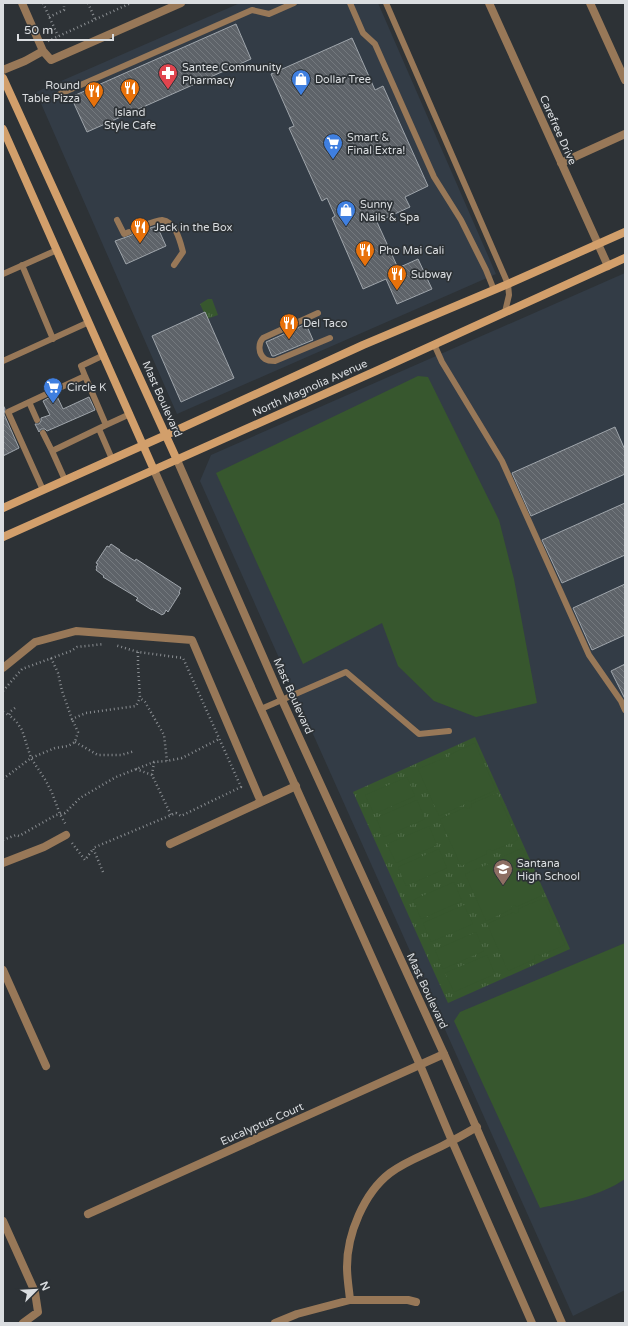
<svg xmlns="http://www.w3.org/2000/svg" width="628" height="1326" font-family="'Varela Round',sans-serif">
<defs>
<pattern id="grass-tufts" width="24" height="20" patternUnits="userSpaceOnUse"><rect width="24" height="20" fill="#37572e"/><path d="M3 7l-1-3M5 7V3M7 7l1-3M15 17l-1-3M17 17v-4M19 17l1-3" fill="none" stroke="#536f4c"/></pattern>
<pattern id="building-back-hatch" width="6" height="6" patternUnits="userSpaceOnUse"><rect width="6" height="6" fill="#5e6369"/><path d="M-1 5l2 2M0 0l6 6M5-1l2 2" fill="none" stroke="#74797e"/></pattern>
</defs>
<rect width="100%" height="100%" fill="#2d3236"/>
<path fill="#333c46" d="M240,3H378L496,274L177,414L36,92Z
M625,273V1290L573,1316L200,481L211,455Z"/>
<path fill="url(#grass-tufts)" d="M208,299H212L218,315L207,319L200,304Z
M475,737L570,949L448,1003L353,792Z"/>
<path fill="#37572e" d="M418,376L428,377L499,520L514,579L537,703L476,717L434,701L398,666L382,623L303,664L216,473Z
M475,743L496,790L469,802L468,800L464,801L465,804L439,816L418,769L444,758L445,760L449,758V755Z
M407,777L415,796L374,814L365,795Z
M497,793L518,840L492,851L490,849L486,851L487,854L461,866L440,819L466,807L467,809L472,807L471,804Z
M417,800L425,819L384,837L376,818Z
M429,826L437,845L396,863L387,844Z
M522,848L543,895L516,907L515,905L511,907L512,909L486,921L465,874L491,863L492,865L497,863L496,860Z
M439,849L447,868L406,886L398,867Z
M454,882L462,901L421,919L413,900Z
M544,898L565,945L539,956L538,954L534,956L535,959L508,971L487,924L514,912L515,914L519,912L518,909Z
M464,905L473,924L431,942L423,923Z
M476,932L484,951L443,969L435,950Z
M625,943V1179C600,1196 569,1202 540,1208L454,1021L460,1012Z
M487,955L495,974L454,992L445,973Z"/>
<path fill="url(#building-back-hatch)" stroke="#9fa5ab" d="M236,24L251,59L87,132L71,97Z
M352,38L375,90L383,86L428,186L405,197L410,207L377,222L398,268L418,259L432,289L397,304L386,279L363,289L332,218L335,216L327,198L322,201L289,128L294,126L271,74Z
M136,224V229L140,231L157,226L166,246L126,264L115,241L132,235L133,231L130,228Z
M205,312L234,378L181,402L152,336Z
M306,324L313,340L274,356H272L266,342Z
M56,394L63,409L89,397L95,410L47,431L45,429H41L39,432L35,424H39L41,421V418L50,415L43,401Z
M3,405L5,409L4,414L19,448L3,456Z
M615,427L625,450V474L531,516L512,473Z
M625,503V555L562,583L542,540Z
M111,544L120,550L119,551L135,561L136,559L181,588L179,592L180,593L168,612L166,610L164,614H163L162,615L152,609V610L136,600L138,598L103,577L104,576L96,570L97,568L96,567L98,564L96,563L107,546L109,547Z
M625,584V635L592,650L573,608Z
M625,664V699L611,671Z"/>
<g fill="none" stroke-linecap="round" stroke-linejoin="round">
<path stroke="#8a8e92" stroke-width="2.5" stroke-dasharray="1 3" stroke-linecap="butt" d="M43,3L58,36
M88,3L95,19
M49,17L64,10V6
M48,41L131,3
M138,652V665L140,698L145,702L164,735L167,761
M51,658L58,673L62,691L72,719L86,713L136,706L140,698
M3,691L22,669L71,651L77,647L104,644
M15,708L11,711L9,715L16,721L22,730L31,758L46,781L52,793L60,814L66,825
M3,712L9,715
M75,742L98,755H121L135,751
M154,762L152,775L171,815
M136,769L152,775
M3,779L31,758L55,748L68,746L75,742L78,732L72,719
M3,840L16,835L19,836L56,815L65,813L80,798L116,777L154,762L167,761L182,758L219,739
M72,843L85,860L93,849
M103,872L93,848L176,813L181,816L241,787L183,658L138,652L115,645"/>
<path stroke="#987858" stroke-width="6" d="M350,3L363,33L375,44L434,177L461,220L486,270L494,290
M386,3L508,284L509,295L505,312
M60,94L252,10L269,14L294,3
M117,220L124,234L129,232
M140,227C145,225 157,220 162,220C176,222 180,241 183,252L174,265
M22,265L53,339
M3,274L57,250
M318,313L263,338C258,343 258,354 265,359C268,361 272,361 275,361L330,338
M434,344L442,362L502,461L589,655L621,701L625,710
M3,361L89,322
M85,376L106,425L130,414
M29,402L37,420
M99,429L112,459
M43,433L52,451
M65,480L52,451L106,425
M43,490L8,412L85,376L81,366L104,355
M261,709L346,672L419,734L449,731"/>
<path stroke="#987858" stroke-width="8" d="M22,3L43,51
M489,3L608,266
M590,3L625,80
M3,70L25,61L43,51L51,60L181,3
M561,163L625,134
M3,668L35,642L76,631L192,640L261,802L170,844
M261,802L296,786
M3,863L44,847L66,835
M3,970L46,1066
M88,1214L444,1054
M3,1221L35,1292L38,1312L23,1323
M350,1300C349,1289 347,1278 347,1267C347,1234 364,1193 390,1173C406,1161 424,1155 442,1146C454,1140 465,1134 477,1127
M275,1323L297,1314L350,1300H408L416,1302"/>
<path stroke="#987858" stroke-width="8" d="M177,460L282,700L444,1054L562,1323
M154,470L420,1065L452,1141L532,1323"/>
<path stroke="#d29f6b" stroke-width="8" d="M3,78L177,460
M3,129L154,470
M3,508L166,435L363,345L508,284L625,232
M3,537L376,371L625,258"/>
</g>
<defs>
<g id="pharmacy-pin" transform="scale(1)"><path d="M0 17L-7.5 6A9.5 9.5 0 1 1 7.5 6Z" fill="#e0444e" stroke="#2d3236"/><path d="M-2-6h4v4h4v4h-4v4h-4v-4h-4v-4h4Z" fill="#fff"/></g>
<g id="shop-pin" transform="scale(1)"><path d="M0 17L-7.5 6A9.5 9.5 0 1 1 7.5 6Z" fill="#3f7fe0" stroke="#2d3236"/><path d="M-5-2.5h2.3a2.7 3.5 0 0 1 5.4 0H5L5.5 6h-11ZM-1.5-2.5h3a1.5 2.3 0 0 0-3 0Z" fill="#fff"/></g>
<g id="restaurant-pin" transform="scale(1)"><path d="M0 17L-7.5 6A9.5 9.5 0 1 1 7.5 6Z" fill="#e8710a" stroke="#2d3236"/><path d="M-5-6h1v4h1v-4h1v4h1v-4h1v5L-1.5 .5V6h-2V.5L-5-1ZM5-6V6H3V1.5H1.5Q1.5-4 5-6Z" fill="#fff"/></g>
<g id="supermarket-pin" transform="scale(1)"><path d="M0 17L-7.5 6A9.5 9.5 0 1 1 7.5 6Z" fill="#3f7fe0" stroke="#2d3236"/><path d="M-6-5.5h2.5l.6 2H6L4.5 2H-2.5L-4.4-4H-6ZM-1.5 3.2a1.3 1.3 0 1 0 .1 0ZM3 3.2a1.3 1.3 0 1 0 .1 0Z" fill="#fff"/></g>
<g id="school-pin" transform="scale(1)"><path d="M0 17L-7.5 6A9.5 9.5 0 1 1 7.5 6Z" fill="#8d6e63" stroke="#2d3236"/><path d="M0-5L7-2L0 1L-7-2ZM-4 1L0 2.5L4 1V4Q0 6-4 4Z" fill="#fff"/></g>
</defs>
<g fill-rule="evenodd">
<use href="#pharmacy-pin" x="168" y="73"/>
<use href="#shop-pin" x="301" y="79"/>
<use href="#restaurant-pin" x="130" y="88"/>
<use href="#restaurant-pin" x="94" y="91"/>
<use href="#supermarket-pin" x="333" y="143"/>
<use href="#shop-pin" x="346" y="210"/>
<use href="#restaurant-pin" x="140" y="227"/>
<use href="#restaurant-pin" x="365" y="250"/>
<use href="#restaurant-pin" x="397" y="274"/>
<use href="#restaurant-pin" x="289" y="323"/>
<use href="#supermarket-pin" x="53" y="387"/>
<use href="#school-pin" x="503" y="869"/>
</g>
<g text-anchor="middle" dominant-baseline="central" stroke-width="3.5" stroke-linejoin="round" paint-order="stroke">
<g font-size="11" fill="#dadde0" stroke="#2d3236" text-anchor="start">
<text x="182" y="67">Santee Community<tspan x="182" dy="13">Pharmacy</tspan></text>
<text x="315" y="79">Dollar Tree</text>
<text x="80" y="85" text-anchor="end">Round<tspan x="80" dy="13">Table Pizza</tspan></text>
<text x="130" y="112" text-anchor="middle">Island<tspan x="130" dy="13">Style Cafe</tspan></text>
<text x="347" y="137">Smart &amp;<tspan x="347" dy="13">Final Extra!</tspan></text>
<text x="360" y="204">Sunny<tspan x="360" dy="13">Nails &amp; Spa</tspan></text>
<text x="154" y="227">Jack in the Box</text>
<text x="379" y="250">Pho Mai Cali</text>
<text x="411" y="274">Subway</text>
<text x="303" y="323">Del Taco</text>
<text x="67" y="387">Circle K</text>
<text x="517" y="863">Santana<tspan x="517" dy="13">High School</tspan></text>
</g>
<g font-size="11" fill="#dadde0" stroke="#2d3236">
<text transform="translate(558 130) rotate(66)">Carefree Drive</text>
<text transform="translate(310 388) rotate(-24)">North Magnolia Avenue</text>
<text transform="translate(162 399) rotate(66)">Mast Boulevard</text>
<text transform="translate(293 696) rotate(66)">Mast Boulevard</text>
<text transform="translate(427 991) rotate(65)">Mast Boulevard</text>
<text transform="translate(262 1124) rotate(-24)">Eucalyptus Court</text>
</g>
</g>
<rect width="628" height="1326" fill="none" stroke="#dadde0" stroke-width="8"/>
<g transform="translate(36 1290) rotate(66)" stroke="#2d3236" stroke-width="3" paint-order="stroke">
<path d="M0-3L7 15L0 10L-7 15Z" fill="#dadde0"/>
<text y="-6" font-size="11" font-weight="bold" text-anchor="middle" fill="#dadde0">N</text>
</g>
<path d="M18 34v6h95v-6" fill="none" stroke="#dadde0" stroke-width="2"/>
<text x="24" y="34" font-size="12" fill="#dadde0" stroke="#2d3236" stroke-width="3" paint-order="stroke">50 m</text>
</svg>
